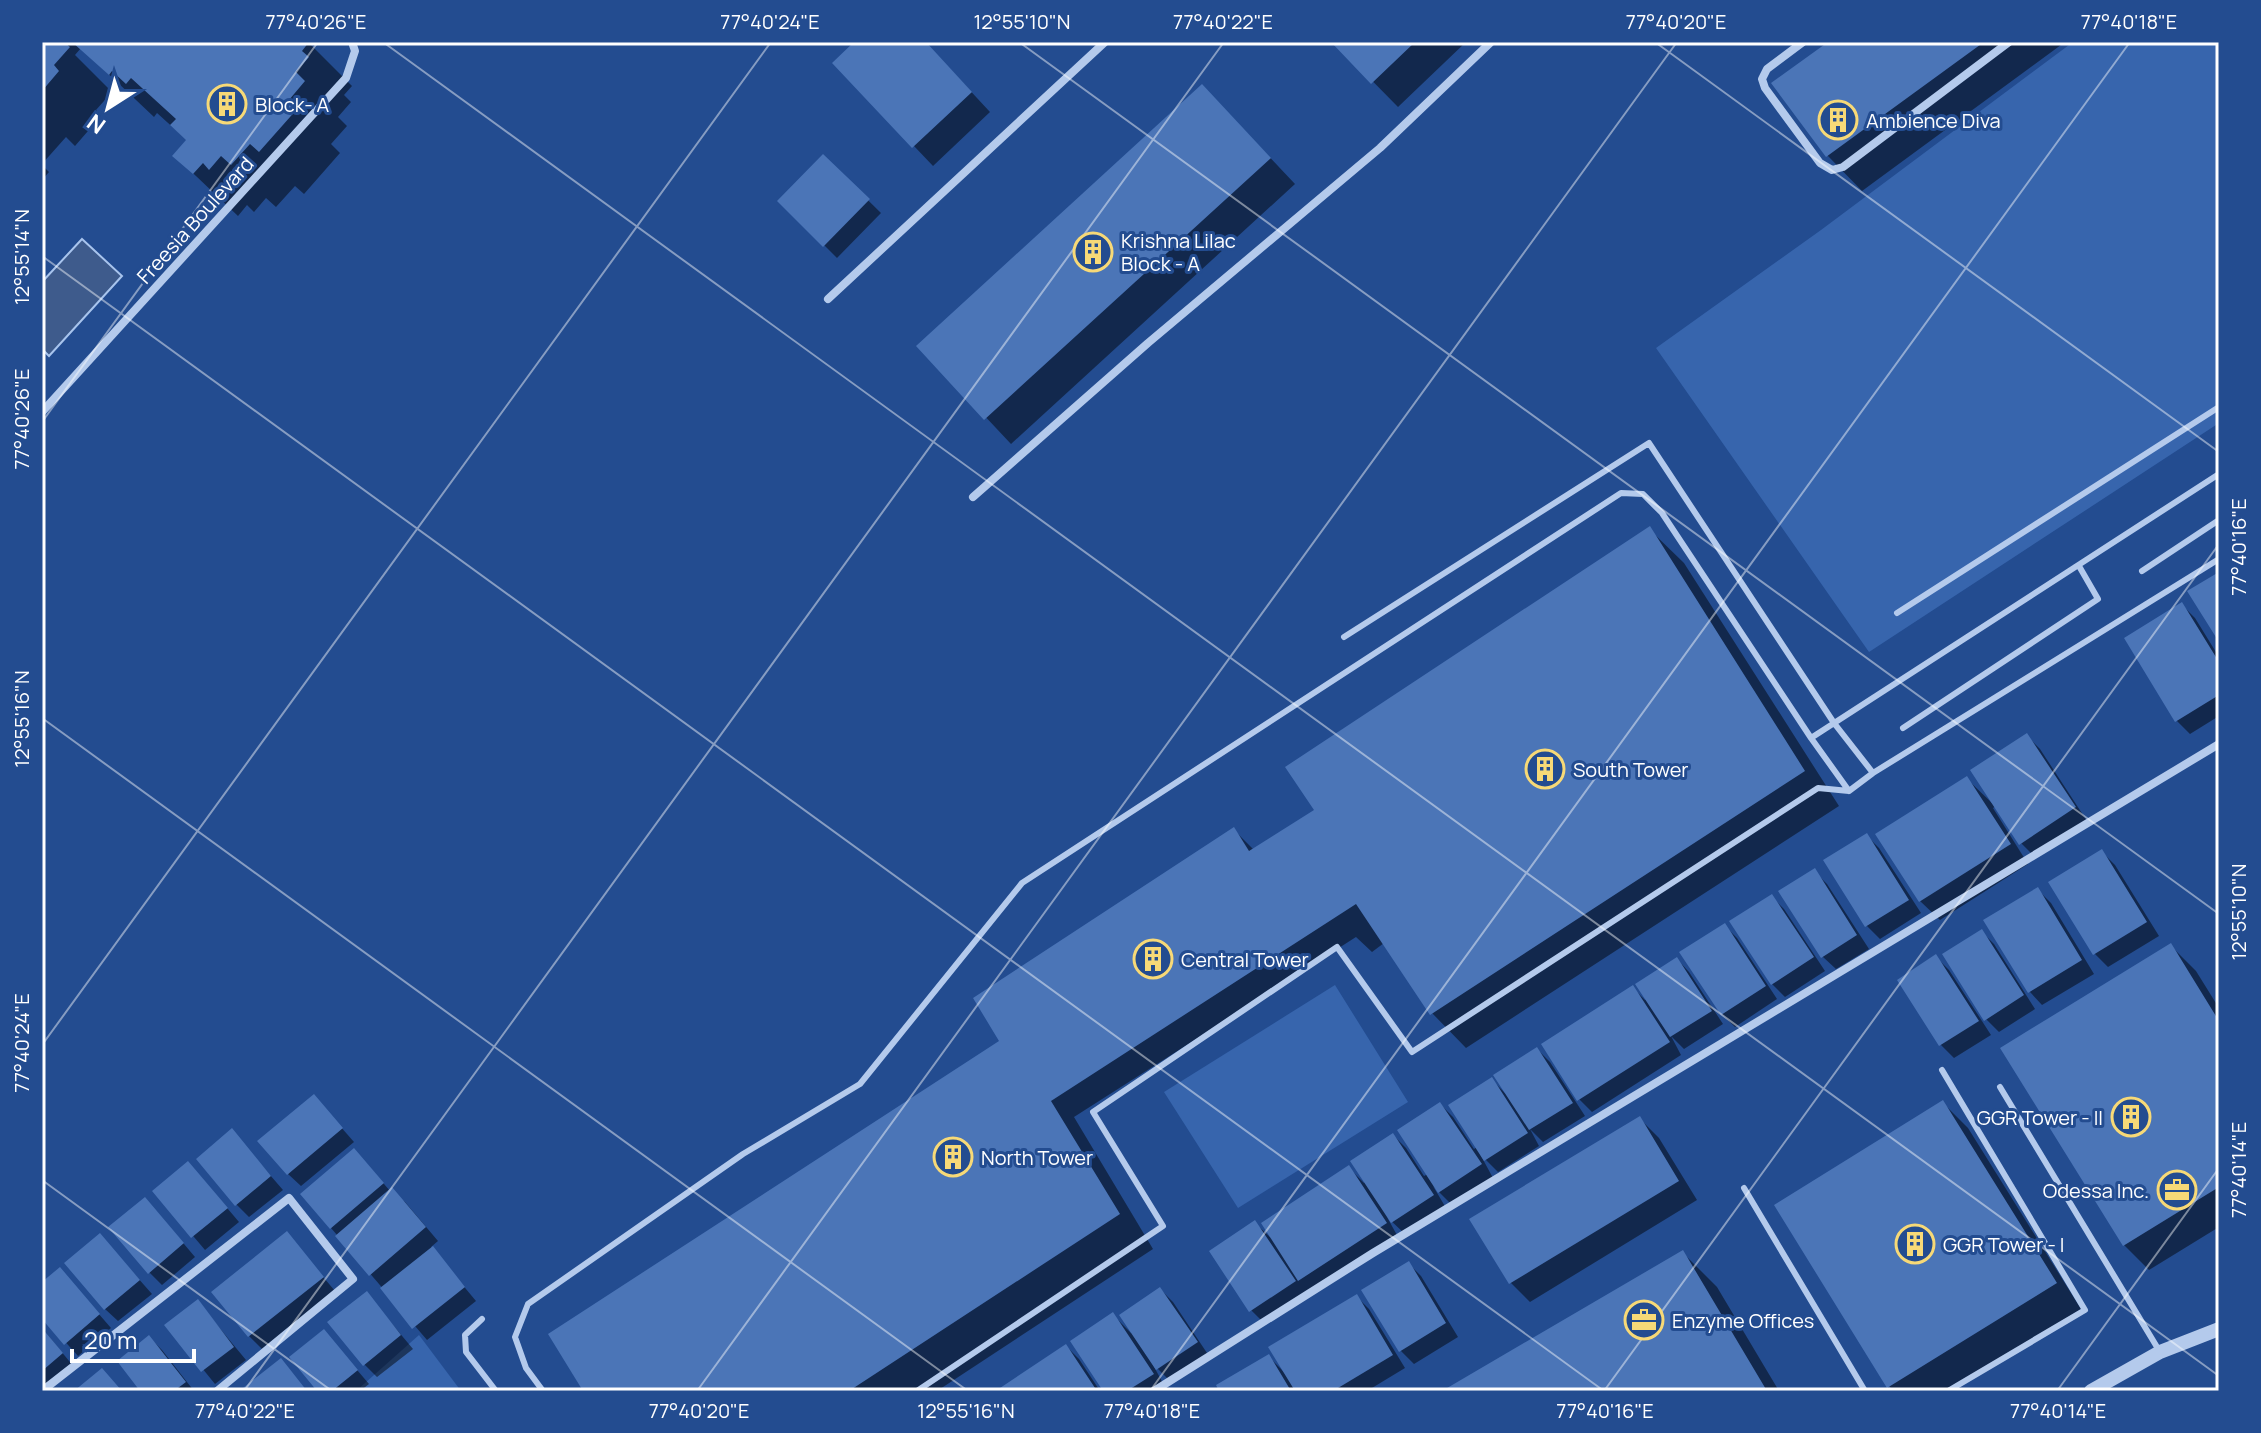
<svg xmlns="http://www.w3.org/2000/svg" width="2261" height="1433" font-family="Manrope,sans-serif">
<rect width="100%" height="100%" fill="#234c90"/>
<path fill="#3765ad" d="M2073,42H2215L2219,55V423L1869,652L1656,348L1821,230Z
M1335,985L1408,1102L1238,1208L1164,1092Z
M419,1335L461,1391H356Z"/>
<path fill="#3e5b8c" stroke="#a8c4ed" stroke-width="2" d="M82,239L122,276L49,356L42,349V282Z"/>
<path fill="#0007" d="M42,42H308L352,86L344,95L351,102L338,117L347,126L331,144L340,153L304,194L295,186L276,207L266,198L254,212L247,205L238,216L175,156L188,141L157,113L154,117L81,48L75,55L112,92L96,110L101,116L75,146L66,137L42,164Z
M857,42H925L990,112L933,166L914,146Z
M1334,42H1466L1398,107Z
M1831,42H2065L1862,191L1828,156L1774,84Z
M1227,112L1295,184L1011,444L919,346Z
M823,156L881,213L837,258L780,201Z
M42,165L49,172L42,180Z
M1649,529L1684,563L1839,806L1466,1048L1432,1013L1384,943L1372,952L1356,937L1074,1117L1153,1249L937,1391H585L1001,1041L1233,829L1254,850L1317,811Z
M2182,605L2195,618L2219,657V716L2190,734L2177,721Z
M2027,736L2040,749L2087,821L2034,856L2021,843L1996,806L1993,808L2028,864L1940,920L1920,901L1967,779L1992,803Z
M1866,835L1879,848L1921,913L1880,939L1867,926L1826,861Z
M2102,852L2115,865L2159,936L2108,967L2095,954Z
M1814,871L1827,884L1869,949L1836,969L1823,957Z
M2038,890L2051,903L2094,974L2042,1005L2030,992Z
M1771,896L1784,909L1825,971L1785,997L1772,984Z
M1724,925L1737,938L1777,999L1735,1027L1722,1014Z
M1981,931L1994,944L2035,1009L1999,1032L1986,1019Z
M2171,946L2196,971L2219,1008V1227L2149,1270L2124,1245Z
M1936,957L1949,970L1991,1035L1954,1058L1941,1045Z
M1677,959L1689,972L1723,1024L1684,1049L1671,1036L1681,1055L1592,1112L1579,1099L1633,988L1645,1000Z
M1537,1049L1550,1062L1585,1116L1543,1142L1530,1129L1539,1146L1498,1172L1480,1154L1493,1178L1452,1205L1433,1186L1446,1208L1406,1235L1387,1217L1398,1237L1264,1323L1251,1310L1255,1223L1270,1237L1349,1168L1364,1183L1393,1135L1406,1148L1424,1176L1428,1174L1440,1104L1453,1117L1474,1149L1477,1147L1492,1080L1505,1093Z
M1943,1103L1968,1128L2081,1309L1948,1391H1894L1889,1386Z
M326,1110L354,1142L301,1186L288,1174Z
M1640,1119L1659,1138L1697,1200L1530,1302L1510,1282Z
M232,1131L283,1190L249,1217L236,1204Z
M367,1164L390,1191L405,1202L438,1241L431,1247L476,1301L427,1340L331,1228Z
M200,1176L239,1222L205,1250L155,1191Z
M157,1212L195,1257L162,1285L149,1272Z
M287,1234L335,1291L262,1349L249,1336Z
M100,1235L152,1294L118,1321L105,1309Z
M1682,1252L1717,1287L1779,1391H1446Z
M1408,1263L1421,1276L1458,1337L1414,1364L1401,1351L1364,1290Z
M72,1283L111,1328L78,1356L42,1316V1285Z
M1160,1289L1173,1302L1209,1356L1170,1381L1152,1363L1165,1387L1159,1391H1105L1113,1315L1131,1333Z
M367,1294L413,1349L377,1377L364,1364Z
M1356,1296L1369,1309L1405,1368L1367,1391H1222L1269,1357L1284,1372Z
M198,1302L246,1360L215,1384L167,1325Z
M42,1328L74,1367L42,1391Z
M324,1331L369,1384L360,1391H319Z
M149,1337L162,1350L194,1391H143Z
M1066,1346L1079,1359L1100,1391H1004Z"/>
<path fill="#4b75b7" d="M42,42H64L70,47L54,65L59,71L42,91Z
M72,42H309L302,51L309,57L296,72L305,81L289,100L298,108L259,152L250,144L231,165L221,156L209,170L203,163L193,174L172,156L186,140L170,125L176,119L131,78L126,84L112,71L109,75Z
M854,42H926L972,92L912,148L832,63Z
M1331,42H1415L1371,84Z
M1828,42H1984L1826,157L1771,83Z
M1202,84L1271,158L984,420L916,346Z
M823,154L870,199L823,247L777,201Z
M1650,526L1805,771L1430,1015L1356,904L1051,1101L1120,1214L849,1391H583L548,1334L999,1041L973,998L1234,827L1249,851L1314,810L1285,767Z
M2219,572V642L2187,591Z
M2182,602L2219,662V695L2175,722L2124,638Z
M2027,733L2076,807L2019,845L1970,770Z
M1967,776L2011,844L1919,902L1875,834Z
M1867,833L1909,900L1865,927L1823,860Z
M2102,849L2147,922L2093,955L2048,882Z
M1815,868L1857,935L1821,958L1778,891Z
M2038,887L2082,960L2028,993L1983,920Z
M1772,894L1814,957L1771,985L1729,921Z
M1725,923L1766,986L1721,1015L1679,952Z
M1982,929L2024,995L1984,1021L1942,954Z
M2171,943L2219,1021V1187L2123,1246L2000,1048Z
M1936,954L1979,1021L1939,1046L1897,980Z
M1677,957L1712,1011L1670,1037L1635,984Z
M1633,985L1670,1042L1577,1101L1541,1044Z
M1537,1047L1573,1103L1529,1130L1493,1075Z
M1492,1077L1528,1133L1484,1161L1448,1105Z
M314,1094L343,1128L287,1175L257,1141Z
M1943,1100L2057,1283L1887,1388L1774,1205Z
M1440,1102L1482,1164L1438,1193L1397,1130Z
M1640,1116L1679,1181L1509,1284L1469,1219Z
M232,1128L271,1176L235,1206L196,1159Z
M1393,1133L1434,1195L1391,1223L1350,1161Z
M354,1148L384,1183L330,1229L300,1194Z
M188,1161L228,1208L191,1238L152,1191Z
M1349,1165L1387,1223L1298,1281L1261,1223Z
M392,1187L426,1227L369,1276L335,1236Z
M145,1197L184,1243L148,1274L108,1227Z
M1255,1220L1296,1281L1249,1312L1209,1251Z
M287,1231L324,1277L248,1337L211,1292Z
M100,1233L140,1280L104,1310L64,1263Z
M433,1246L465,1287L412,1329L380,1288Z
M1683,1250L1767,1391H1442Z
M1409,1261L1446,1323L1399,1352L1361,1290Z
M60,1267L100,1314L64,1345L42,1319V1282Z
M1160,1287L1198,1342L1156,1370L1119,1315Z
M367,1291L401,1335L363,1366L327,1322Z
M1357,1294L1393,1355L1333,1391H1295L1268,1347Z
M198,1299L234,1347L201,1372L164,1325Z
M1113,1312L1154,1374L1127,1391H1103L1070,1341Z
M42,1328L63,1353L42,1371Z
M324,1329L358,1370L332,1391H317L289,1357Z
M149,1335L186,1382L174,1391H140L117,1361Z
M1066,1344L1097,1391H1002L1000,1388Z
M1269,1354L1291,1391H1219L1216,1385Z
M281,1358L307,1391H245L243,1388Z
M102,1368L122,1391H74Z"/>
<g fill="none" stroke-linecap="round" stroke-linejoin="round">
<path stroke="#b4caec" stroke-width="6" d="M2142,571L2219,520
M1897,613L2219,407
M1344,637L1649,443L1834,723L1873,773
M1903,728L2098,599L2079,566
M1811,738L2219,474
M1942,1070L2085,1310L1948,1391
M2000,1087L2160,1352
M1744,1188L1865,1391
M482,1319L465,1335L466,1352L496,1391
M543,1391L526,1368L515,1337L528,1304L743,1154L860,1084L1022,883L1621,493L1643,494L1662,513L1811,738L1849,791
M917,1391L1163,1226L1093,1112L1337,947L1412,1052L1818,788L1849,791L1873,773L2219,559"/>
<path stroke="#b4caec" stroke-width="8" d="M1803,42L1767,69L1762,79L1765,88L1820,163L1832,170L1843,167L2009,42
M828,299L1105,42
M42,412L346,78L355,51L352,42
M973,497L1148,343L1380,148L1491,42
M42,1391L289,1198L353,1279L217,1391
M1154,1391L1373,1253L2219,744"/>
<path stroke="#b4caec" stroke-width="14" d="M2091,1391L2160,1352L2219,1329"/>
</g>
<path fill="none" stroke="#fff" stroke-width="2" stroke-opacity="0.45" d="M383,42L2219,1376M1019,42L2219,914M1655,42L2219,452M42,256L1604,1391M42,422L318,42M42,718L968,1391M42,1045L771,42M42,1180L332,1391M244,1391L1224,42M697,1391L1677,42M1150,1391L2130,42M1604,1391L2219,544M2057,1391L2219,1168"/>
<defs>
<g id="building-ring" transform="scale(2)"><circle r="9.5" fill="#234c90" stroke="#f7d977" stroke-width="1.5"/><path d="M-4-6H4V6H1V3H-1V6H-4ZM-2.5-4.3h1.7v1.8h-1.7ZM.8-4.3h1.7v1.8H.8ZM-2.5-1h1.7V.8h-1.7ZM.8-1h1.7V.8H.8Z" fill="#f7d977"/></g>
<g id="office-ring" transform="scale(2)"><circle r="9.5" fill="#234c90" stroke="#f7d977" stroke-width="1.5"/><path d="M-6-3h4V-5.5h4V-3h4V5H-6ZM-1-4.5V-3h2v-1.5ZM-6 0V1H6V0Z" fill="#f7d977"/></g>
</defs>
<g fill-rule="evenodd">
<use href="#building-ring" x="227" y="104"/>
<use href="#building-ring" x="1838" y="120"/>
<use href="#building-ring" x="1093" y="252"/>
<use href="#building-ring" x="1545" y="769"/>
<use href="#building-ring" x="1153" y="959"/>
<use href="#building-ring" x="2131" y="1117"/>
<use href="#building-ring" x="953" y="1157"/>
<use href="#office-ring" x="2177" y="1190"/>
<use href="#building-ring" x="1915" y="1244"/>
<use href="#office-ring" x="1644" y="1320"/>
</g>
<g text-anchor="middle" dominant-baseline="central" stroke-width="6" stroke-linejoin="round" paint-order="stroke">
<g font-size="20" fill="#fff" stroke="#234c90" text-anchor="start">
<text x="255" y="104">Block- A</text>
<text x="1866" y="120">Ambience Diva</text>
<text x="1121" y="240">Krishna Lilac<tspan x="1121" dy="23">Block - A</tspan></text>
<text x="1573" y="769">South Tower</text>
<text x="1181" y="959">Central Tower</text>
<text x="2103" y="1117" text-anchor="end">GGR Tower - II</text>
<text x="981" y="1157">North Tower</text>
<text x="2149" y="1190" text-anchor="end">Odessa Inc.</text>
<text x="1943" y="1244">GGR Tower - I</text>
<text x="1672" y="1320">Enzyme Offices</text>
</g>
<g font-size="20" fill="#fff" stroke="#234c90">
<text transform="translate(195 220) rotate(-48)">Freesia Boulevard</text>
</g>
</g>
<rect width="2261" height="1433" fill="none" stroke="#234c90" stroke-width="88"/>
<g transform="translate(108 108) rotate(216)" stroke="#234c90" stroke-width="6" paint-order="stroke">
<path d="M0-6L14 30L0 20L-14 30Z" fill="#ffffff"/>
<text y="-12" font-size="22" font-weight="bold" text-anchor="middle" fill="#ffffff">N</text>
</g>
<path d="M72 1349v12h122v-12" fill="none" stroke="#ffffff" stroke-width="4"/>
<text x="84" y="1349" font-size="24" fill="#ffffff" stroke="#234c90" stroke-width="6" paint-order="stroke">20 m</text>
<rect x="44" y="44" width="2173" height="1345" fill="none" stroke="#fff" stroke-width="3"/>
<g font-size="20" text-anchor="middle" fill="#fff">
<text x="316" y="29">77°40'26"E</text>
<text x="770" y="29">77°40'24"E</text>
<text x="1022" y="29">12°55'10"N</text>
<text x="1223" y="29">77°40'22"E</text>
<text x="1676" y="29">77°40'20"E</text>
<text x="2129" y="29">77°40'18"E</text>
<text transform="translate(22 257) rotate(-90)" y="7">12°55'14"N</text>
<text transform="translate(22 419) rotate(-90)" y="7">77°40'26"E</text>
<text transform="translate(2239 547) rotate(-90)" y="7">77°40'16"E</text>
<text transform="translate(22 719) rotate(-90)" y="7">12°55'16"N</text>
<text transform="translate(2239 912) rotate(-90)" y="7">12°55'10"N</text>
<text transform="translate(22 1043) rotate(-90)" y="7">77°40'24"E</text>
<text transform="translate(2239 1170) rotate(-90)" y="7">77°40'14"E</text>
<text x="245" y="1418">77°40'22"E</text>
<text x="699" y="1418">77°40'20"E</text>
<text x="966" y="1418">12°55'16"N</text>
<text x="1152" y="1418">77°40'18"E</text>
<text x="1605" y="1418">77°40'16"E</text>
<text x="2058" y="1418">77°40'14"E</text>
</g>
</svg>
